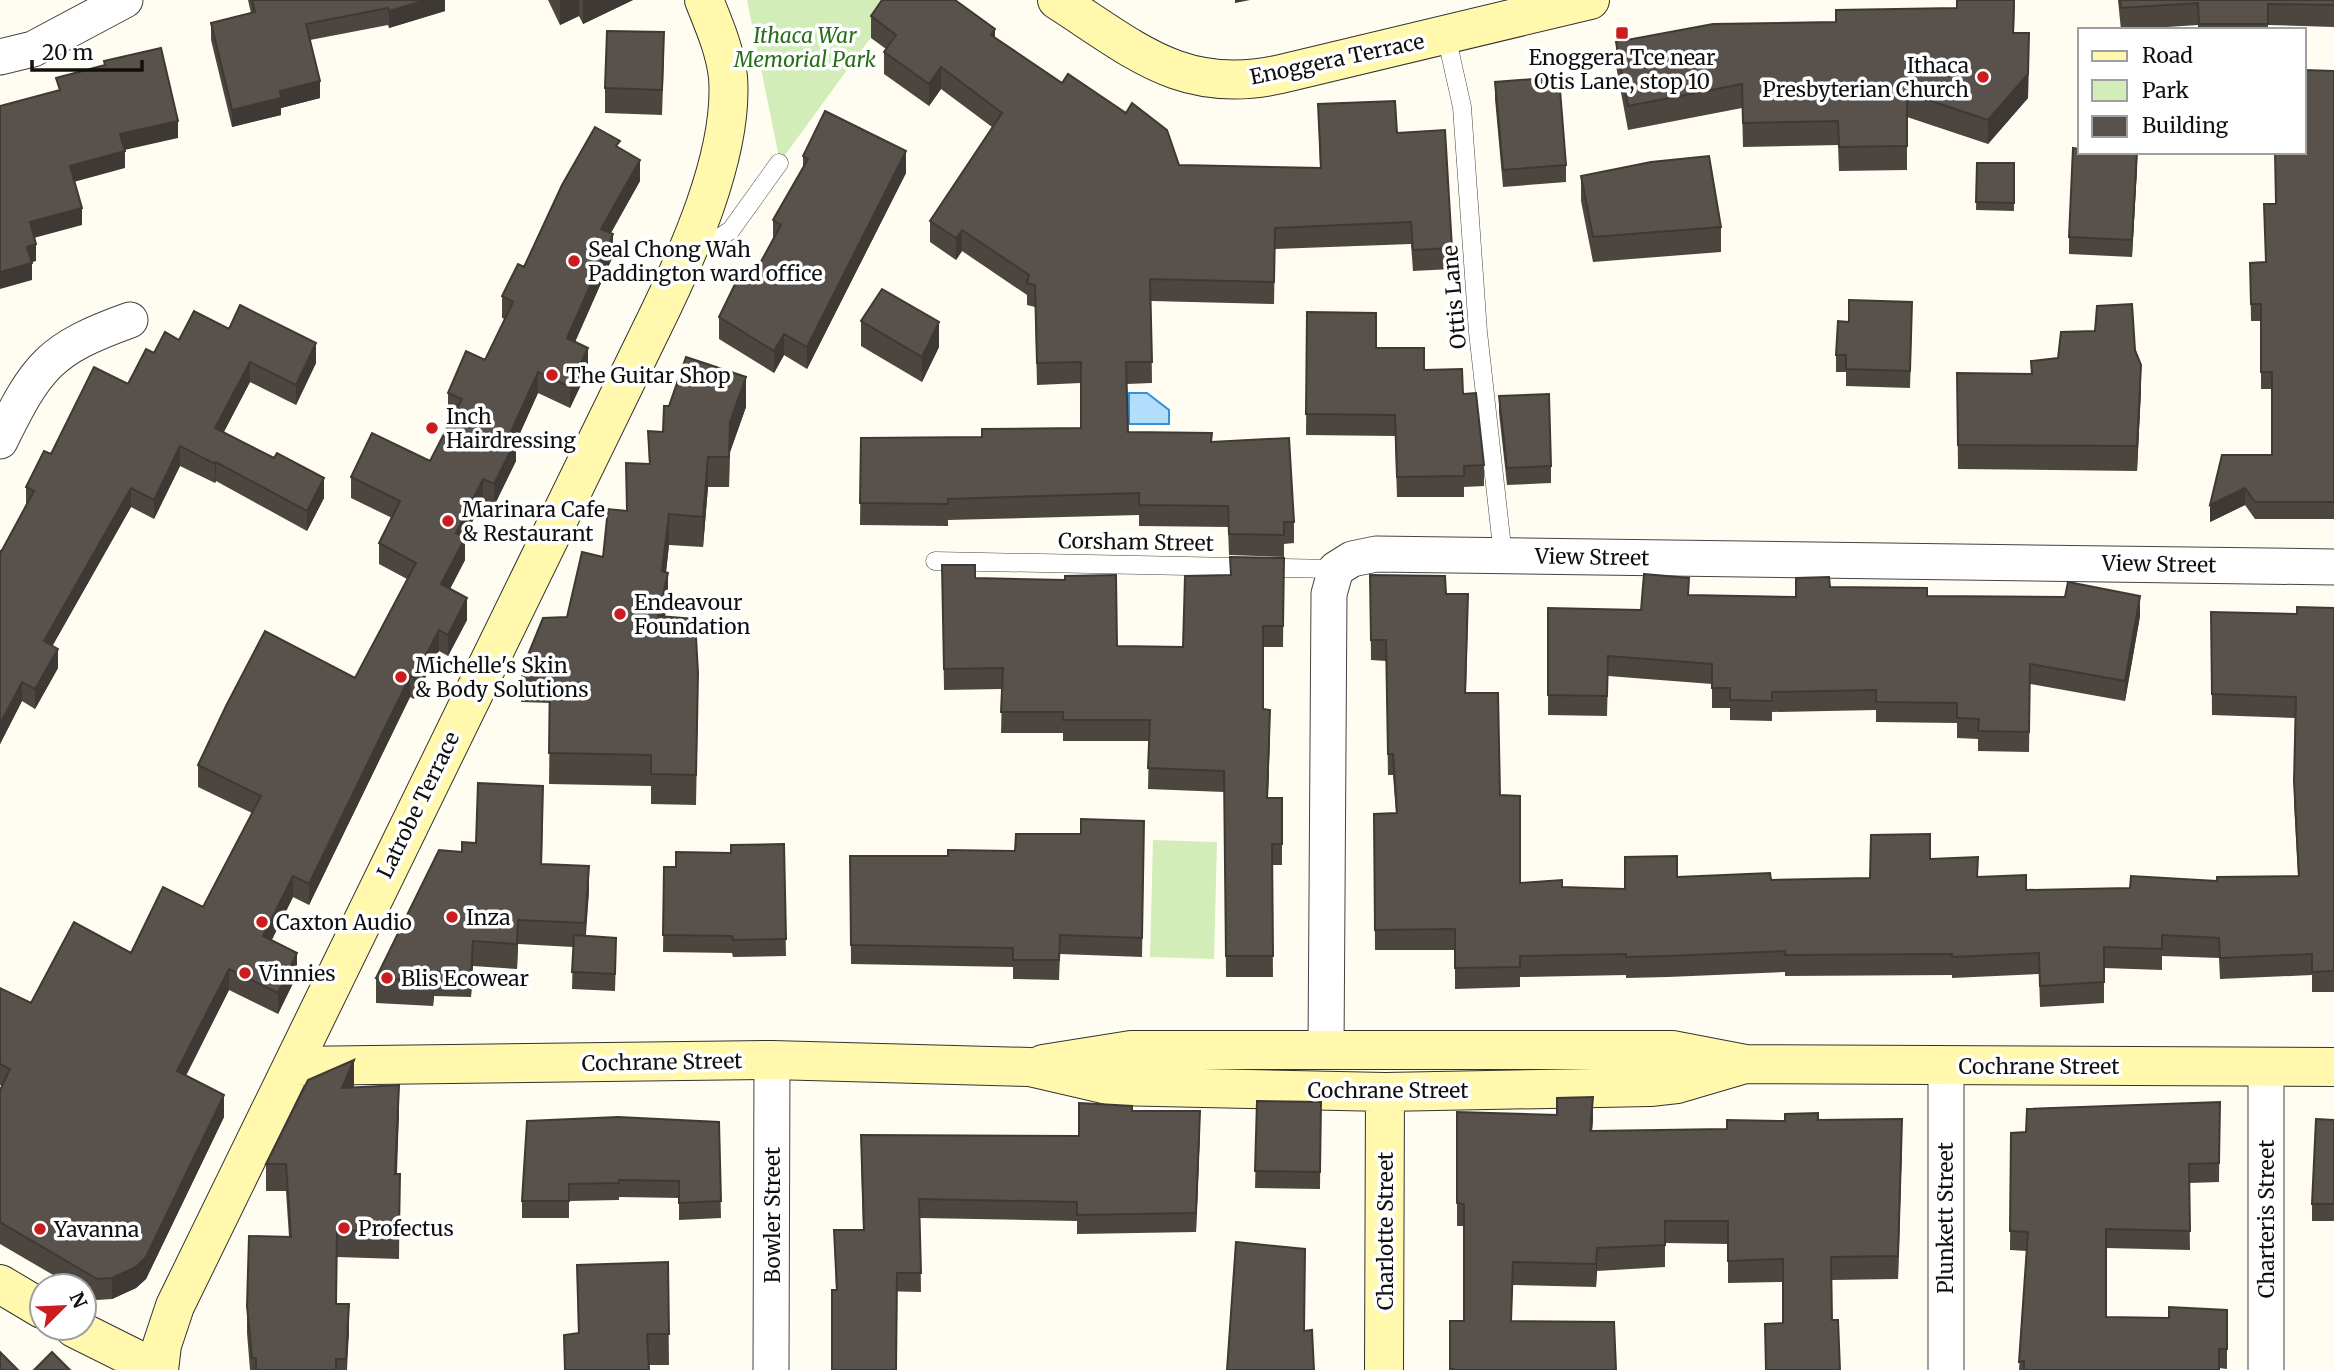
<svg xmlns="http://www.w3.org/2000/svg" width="2334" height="1370" font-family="Merriweather,serif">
<rect width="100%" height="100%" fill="#fffdf2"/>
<path fill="#d2edb8" d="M747,0H898L780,162Z
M1153,840L1217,842L1214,959L1150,957Z"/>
<path fill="#b2ddfb" stroke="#3391d8" stroke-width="2" d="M1129,393H1147L1169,410V424H1129Z"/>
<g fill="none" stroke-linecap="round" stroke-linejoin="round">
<g stroke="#434343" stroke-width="19">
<path id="lane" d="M1446,35L1462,107L1478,332L1503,556
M691,245L720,237L731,230L779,163
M935,561L1336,569"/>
</g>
<g stroke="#434343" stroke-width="37">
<path id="street" d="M0,57L33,49L125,0
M0,441C37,366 49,349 130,320
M1326,1050L1329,594L1336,569L1352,559L1376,554L2334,567
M1946,1065V1370
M2266,1067V1370
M771,1370L772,1060"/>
</g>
<g stroke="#323232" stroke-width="40">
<path id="secondary" d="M1057,0C1135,50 1183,96 1281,74L1590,0
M1043,1064L1131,1050H1672L1745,1064L2334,1067
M293,1066L772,1060L1030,1067L1112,1086L1385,1092L1650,1087L1677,1084L1745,1064
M0,1284L42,1309
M74,1328L158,1370
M159,1370L162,1345L175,1306L652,328C686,259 734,155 728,77C725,50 714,25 704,0
M1384,1370L1385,1092"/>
</g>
<use href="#lane" stroke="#fff" stroke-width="18"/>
<use href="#street" stroke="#fff" stroke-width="35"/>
<use href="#secondary" stroke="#fff8ad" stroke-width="38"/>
</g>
<path fill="#4d4640" d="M248,0H445V11L389,28L388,25L310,40L320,98L281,108V115L232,127L211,40V23L251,13Z
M548,0H633L583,24L579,16L560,25Z
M2015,0L2014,33L2029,56L2028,98L1988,144L1907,117V170L1839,171L1838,145L1743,147L1742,108L1628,130L1616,66V42L1836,22L1957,8Z
M2118,0H2334V27L2268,25V30H2198V25L2121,30Z
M871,16L995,38L1179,165L1320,168L1318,104L1397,133L1452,248V269L1413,271L1411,244L1275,249L1274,304L1151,301L1152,383L1127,384L1128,432L1211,442L1294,522V543L1284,544V557L1229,555L1228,527L1139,526V515L948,520V526L860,525L861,438L982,437L1081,428V383L1037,385L1035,307L1027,305V295L962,251L956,260L930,242V221L992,127L941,89L929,106L884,74V52L886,49L871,38Z
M664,57L662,115L605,113V88Z
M2334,71V519H2255L2245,505L2210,522L2272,455V389H2261V321H2251L2250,263L2266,262L2264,204H2276Z
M1495,82L1566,165V182L1503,187L1495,99Z
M620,148L640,181L611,233L613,256L575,342L588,370L570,408L538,393L516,442V461L494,506L483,500L464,538L465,560L450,589L467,620L448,656L439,651L414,699L410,697L309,905L293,897L271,941L297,975L278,1014L229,990L186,1076L224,1117L146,1279L136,1288L112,1299L97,1300L84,1293V1286H72L0,1244V1090L2,1086L0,1085V988L31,1003L131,953L203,907L252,813L198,787V765L355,678L407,579L379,564V543L392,518L351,498V477L430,461L453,416L448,414V393L485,360L505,319L502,318V296L524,267Z
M803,156L906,173L807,369L784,355L774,373L719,339V317L752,278L773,239V220L803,167Z
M1977,163H2014V211L1976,210Z
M2137,167L2132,257L2069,254V237Z
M1581,176L1721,227V252L1593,262L1581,201Z
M1307,312L1376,348L1424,370L1463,394L1484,465V486L1464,487V497H1397L1395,436L1306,435Z
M1912,319L1910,388L1846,386V372H1836V355L1849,322Z
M861,321L939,347L922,382L861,346Z
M229,329L316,363L296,405L250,382L224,432L324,498L307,531L216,481L215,483L180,466L154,519L131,507L52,646L58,668L35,709L22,701L0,744V551L1,552L26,505V487L51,454L128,384L154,353L179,340Z
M2135,350L2141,390L2137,471L1958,469L1957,373L2032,374L2058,358Z
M1499,396L1551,466V483L1507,485L1499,413Z
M746,407L730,452L729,487H708L703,547L669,545L666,572L668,603L665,616L698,703L696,805L651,804V786L549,784L550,703L521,702V672L567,617L603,557L627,511L649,464L648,431L663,432Z
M1230,557L1284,558L1283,647H1263V709L1270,731L1268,798H1282V865H1272L1273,977H1226L1224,792L1148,789L1149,741H1063V733H1001L1002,689L944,690L942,565L975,578L1117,646L1183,647L1230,575Z
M1370,575L1446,594L1468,615L1466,693L1500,795L1520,883L1562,887L1625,889L1677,877L1771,880L1870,878L1930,859L1978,877L2026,890L2130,888L2298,876L2294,802L2295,718L2212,715L2211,612L2297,614L2334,608V992H2312V975L2220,979L2219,958L2162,956V970L2104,968V1003L2040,1007L2039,974L1952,978V975L1785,976V972L1668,977L1626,978V975L1520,977V987L1455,989V950H1375L1374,814L1396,813L1393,775H1388L1386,661L1371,660Z
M1830,587L2140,616L2125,701L2030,684L2029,752L1978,751V739L1957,738V723L1876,722V710L1772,712V721L1730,720V708H1712V684L1608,676L1607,716L1548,715V608L1641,610L1689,595L1796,597Z
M543,810L542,864L589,891L585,936L616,955L615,991L572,989L573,947L518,944L517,969L473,966L471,997L434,996L433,1006L376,1003V978L462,852L476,843Z
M1144,840L1142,957L1060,954L1059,980L1013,979V967L851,964L850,856H948L1015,851Z
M784,844L786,956L733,957L732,953L663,952L664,867H676L731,853Z
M354,1087L399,1111L397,1174H400L399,1259L337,1257V1304L349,1331L347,1370H250L247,1333V1306L289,1237L286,1191H266V1164Z
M1257,1101L1321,1102L1320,1189L1255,1188Z
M2220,1102L2219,1182L2189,1183L2190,1250L2106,1248V1317L2169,1318L2227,1310V1369L2219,1368V1370H2019L2027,1251L2010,1250L2011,1133L2026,1132Z
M1132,1111L1200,1130L1196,1232L1077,1234V1221L920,1218L921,1292L836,1290L834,1230H863L861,1155L1079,1136Z
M1457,1112L1593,1119L1592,1131L1727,1129L1785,1121L1818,1120L1902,1142L1898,1279L1831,1280L1783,1323V1282L1728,1283V1244L1665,1243V1267L1597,1271L1596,1287L1513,1285L1511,1321L1616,1370H1450V1321H1464V1226H1457Z
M2334,1120V1221H2312V1204Z
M719,1122L721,1218L679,1220V1198L619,1197V1200L569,1201V1218H522V1201Z
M668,1262L669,1365H649V1370H564V1335L578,1334L577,1265Z"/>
<path fill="#3e3934" d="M426,0H445V11L389,28V11Z
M560,0H579V16L560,25Z
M583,0H633L583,24Z
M1235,0H1250L1235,3Z
M995,29V50L991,35Z
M2029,33L2028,98L1988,144V120Z
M941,67V89L929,106V84Z
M320,81V98L281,108V115L232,127V110L280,91Z
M178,121V138L120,151V134Z
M125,151V168L70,183V166Z
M906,151V173L807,369V347Z
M2137,152V167L2132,257V240Z
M640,160V181L601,250V229Z
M82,208V225L30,239V222Z
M962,230V251L956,260V238Z
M613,234V256L567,360V338Z
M36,244V261L27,264V247Z
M32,263V280L0,289V272Z
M939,322V347L922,382V357Z
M784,334V355L774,373V351Z
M316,343V363L296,405V385Z
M588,348V370L570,408V387Z
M250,362V382L215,448V428Z
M2141,365V390L2137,471V446Z
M538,372V393L516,442V461L494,506V484L509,436Z
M746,377V407L730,452L729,487L730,422Z
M180,446V466L154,519V500Z
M708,457V487L703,547V517Z
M216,462V481L215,483V464Z
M324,478V498L307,531V511Z
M483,479V500L456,555V533Z
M131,488V507L44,661V641Z
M2245,488V505L2210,522V505Z
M669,514V545L664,590L668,573V603L658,646V616Z
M465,538V560L441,606V584Z
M2140,596V616L2125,701V681Z
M467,598V620L448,656V635Z
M439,630V651L414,699V678Z
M58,649V668L35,709V689Z
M410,676V697L309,905V884Z
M22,682V701L0,744V724Z
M1270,710V731L1267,820V798Z
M589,866V891L585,948V923Z
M293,876V897L263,958V936Z
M518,920V944L517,969V944Z
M473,941V966L471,997V972Z
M297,953V975L278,1014V993Z
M229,969V990L177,1092V1071Z
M434,971V996L433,1006V981Z
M354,1060V1087L342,1088Z
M399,1085V1111L395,1201V1174Z
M224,1095V1117L146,1279L136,1288L112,1299V1278Z
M1593,1097V1119L1590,1154V1131Z
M1200,1111V1130L1196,1232V1213Z
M1902,1119V1142L1898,1279V1256Z
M1597,1248V1271L1596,1287V1264Z
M349,1304V1331L346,1370V1359Z"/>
<path fill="#59514b" stroke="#3e3934" stroke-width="2" d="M252,0H426L389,11L388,8L306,24L320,81L280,91L281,98L232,110L211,23L255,12Z
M882,0H955L995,29L991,35L1062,83L1068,74L1126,113L1132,103L1167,130L1179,165L1321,168L1318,104L1395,101L1397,133L1445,130L1452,248L1413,250L1411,222L1275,228L1274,282L1150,279L1152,362H1126L1128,432L1212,433L1211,442L1289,438L1294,522H1284V535L1229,534L1228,506L1139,505V493L948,499V504L860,503L861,438L982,437V429L1081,428V362L1037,363L1035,285L1027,283L1029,275L962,230L956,238L930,221L1002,113L941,67L929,84L884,52L896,35L871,16Z
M1957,0H2014L2013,33H2029L2028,74L1988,120L1907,93V146L1839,147L1838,121L1743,123L1742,84L1628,106L1616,42L1713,24L1836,22V10L1957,8Z
M2120,0H2334V5L2268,4V24H2199L2198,3L2121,8Z
M607,31L664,32L662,90L605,88Z
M161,48L178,121L120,134L125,151L70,166L82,208L30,222L36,244L27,247L32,263L0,272V106L60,90L56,78L105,65L104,61Z
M2304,70L2334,71V502H2255L2245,488L2210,505L2222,455H2272V372H2261V304H2251L2250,263L2266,262L2264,204H2276L2275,152H2304Z
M1559,77L1566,165L1503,170L1495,82Z
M825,111L906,151L807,347L784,334L774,351L719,317L741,272L752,278L781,225L773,220L808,159L803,156Z
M595,127L620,141L616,146L640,160L601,229L613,234L567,338L588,348L570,387L538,372L509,436L516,440L494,484L483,479L456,533L465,538L441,584L467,598L448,635L439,630L414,678L410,676L309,884L293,876L263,936L297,953L278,993L229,969L177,1071L224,1095L146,1257L136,1267L112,1278L97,1279L0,1222V1090L10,1069L0,1064V988L31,1003L74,922L131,953L163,887L203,907L261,796L198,765L226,706L265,631L355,678L416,563L379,543L400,501L351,477L372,433L430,461L462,399L448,393L466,351L485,360L513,302L502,296L518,264L524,267L562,185Z
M2073,148L2080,149V152H2137L2132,240L2069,237Z
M1709,156L1721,227L1593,237L1581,176L1651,162Z
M1977,163H2014V203L1976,202Z
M882,289L939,322L922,357L861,321Z
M1849,300L1912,302L1910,371L1846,369V355H1836L1838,321L1849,322Z
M2132,304L2135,350L2141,365L2137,446L1958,445L1957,373L2032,374L2031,361L2058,358L2061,332L2095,331L2097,306Z
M240,305L316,343L296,385L250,362L215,428L274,458L277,453L324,478L307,511L216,462L215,464L180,446L154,500L131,488L44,641L58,649L35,689L22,682L0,724V551L1,552L34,491L26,487L44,451L51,454L94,367L128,384L146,349L154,353L165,332L179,340L194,311L229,329Z
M1307,312L1376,313V348H1424V370L1462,369L1463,394L1476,393L1484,465L1464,466V476L1397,477L1395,415L1306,414Z
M686,357L746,377L730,422L729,457H708L703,517L669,514L662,571L668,573L658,616L695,619L698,673L696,775L651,774V755L549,753L550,672H521L543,618L567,617L582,552L603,557L608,509L627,511L626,463L650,464L648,431L663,432L664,406H669Z
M1549,394L1551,466L1507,468L1499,396Z
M1230,557L1284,558L1283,626H1263V709L1270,710L1267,798H1282V844H1272L1273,956H1226L1224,771L1148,768L1150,720H1063V712H1001L1003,668L944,669L942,565H975V578L1065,580V576L1116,575L1117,646L1183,647L1185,576L1231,575Z
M1644,574L1689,578L1688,595L1796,597V578L1829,577L1830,587L1927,588V596L2065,597L2068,582L2140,596L2125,681L2030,664L2029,732L1978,731L1979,719L1957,718V703L1876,702V690L1772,692V701L1730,700V688H1712V664L1608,656L1607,696L1548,695V608L1641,610Z
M1370,575L1445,576L1446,594H1468L1465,693H1498L1500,795L1520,796V883L1562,880V887L1625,889V857L1677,856V877L1770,873L1771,880L1870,878L1871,835L1930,834V859L1978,857L1977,877L2026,875V890L2130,888L2131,876L2217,881V877L2299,876L2294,781L2296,697L2212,694L2211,612L2297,614V607L2334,608V971L2312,972V954L2220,958L2219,938L2162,935V949L2104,947V982L2040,986L2039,953L1952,957V954L1785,955V951L1668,956L1626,957V954L1520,956V967L1455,968V929L1375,930L1374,814L1397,813L1393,754H1388L1386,640H1371Z
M478,783L543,786L541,864L589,866L585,923L518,920L517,944L473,941L471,972L434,971L433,981L376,978L439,850L462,852V842L476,843Z
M1081,819L1144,821L1142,938L1060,935L1059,960H1013V948L851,945L850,856H948V850L1015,851L1016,834H1081Z
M784,844L786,939L733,940L732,936L663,935L664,867H676V852L731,853V845Z
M574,935L616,938L615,974L572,972Z
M354,1060L342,1088L399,1085L395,1174H400L399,1232L337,1230L336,1304H349L346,1359H336V1370H256V1358H252L247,1306L249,1236L291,1237L286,1164H266L308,1080Z
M1593,1097L1590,1131L1727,1129V1120L1785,1121V1114L1818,1113V1120L1902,1119L1898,1256L1831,1257L1832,1320H1838L1840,1370H1766L1765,1324L1783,1323V1259L1728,1261V1221H1665V1245L1597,1248L1596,1264L1513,1262L1511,1321L1614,1322L1616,1370H1454V1369H1450V1321H1464V1204L1457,1203V1112L1557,1115V1098Z
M1257,1101L1321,1102L1320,1172L1255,1171Z
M2220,1102L2219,1163L2189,1164L2190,1231L2106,1229V1317L2169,1318V1307L2227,1310V1349H2219V1370H2024V1361L2019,1362L2028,1232L2010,1231L2011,1133L2026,1132L2027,1109Z
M1079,1103L1132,1106V1111H1200L1196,1213L1077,1215V1202L919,1199L921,1273H897L896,1370H832V1290H837L834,1230H864L861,1135L1079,1136Z
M618,1117L719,1122L721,1201L679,1203V1181L619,1180V1183L569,1184V1201H522L527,1121Z
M2316,1119L2334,1120V1204H2312Z
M1236,1242L1305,1249L1304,1331L1312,1330L1314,1370H1227Z
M668,1262L669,1334H647L649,1370H565L564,1335L579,1333L577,1265Z
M0,1352L18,1370H0Z
M52,1352L70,1370H34Z"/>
<g fill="#cb1c1f" stroke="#fff" stroke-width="2.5">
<rect x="1615" y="26" width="14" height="14" rx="3.5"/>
<circle cx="1983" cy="77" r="7"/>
<circle cx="574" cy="261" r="7"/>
<circle cx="552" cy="375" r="7"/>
<circle cx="432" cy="428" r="7"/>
<circle cx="448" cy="521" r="7"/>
<circle cx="620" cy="614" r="7"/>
<circle cx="401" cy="677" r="7"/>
<circle cx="452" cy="917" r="7"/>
<circle cx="262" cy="922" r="7"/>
<circle cx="245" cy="973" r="7"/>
<circle cx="387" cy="978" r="7"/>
<circle cx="344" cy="1228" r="7"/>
<circle cx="40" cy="1229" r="7"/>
</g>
<g text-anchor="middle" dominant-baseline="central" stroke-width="7" stroke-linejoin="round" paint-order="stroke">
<g font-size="21" font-style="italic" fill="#286d1a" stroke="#fff">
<text x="805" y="35">Ithaca War<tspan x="805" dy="24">Memorial Park</tspan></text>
</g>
<g font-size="21" fill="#101010" stroke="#fff" text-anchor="start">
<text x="1622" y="57" text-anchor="middle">Enoggera Tce near<tspan x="1622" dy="24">Otis Lane, stop 10</tspan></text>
<text x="1969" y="65" text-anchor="end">Ithaca<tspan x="1969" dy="24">Presbyterian Church</tspan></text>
<text x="588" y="249">Seal Chong Wah<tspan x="588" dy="24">Paddington ward office</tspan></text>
<text x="566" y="375">The Guitar Shop</text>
<text x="446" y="416">Inch<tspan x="446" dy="24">Hairdressing</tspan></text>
<text x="462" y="509">Marinara Cafe<tspan x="462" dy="24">&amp; Restaurant</tspan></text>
<text x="634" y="602">Endeavour<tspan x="634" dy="24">Foundation</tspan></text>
<text x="415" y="665">Michelle's Skin<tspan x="415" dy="24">&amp; Body Solutions</tspan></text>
<text x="466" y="917">Inza</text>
<text x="276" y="922">Caxton Audio</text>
<text x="259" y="973">Vinnies</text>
<text x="401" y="978">Blis Ecowear</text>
<text x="358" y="1228">Profectus</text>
<text x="54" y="1229">Yavanna</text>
</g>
<g font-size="21" fill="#101010" stroke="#fff">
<text transform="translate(1337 59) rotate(-12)">Enoggera Terrace</text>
<text transform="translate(1454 297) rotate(-95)">Ottis Lane</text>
<text transform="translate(1136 542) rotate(1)">Corsham Street</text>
<text transform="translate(1592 557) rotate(1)">View Street</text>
<text transform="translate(2159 564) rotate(1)">View Street</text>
<text transform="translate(418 805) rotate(-64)">Latrobe Terrace</text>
<text transform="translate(662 1062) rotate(-1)">Cochrane Street</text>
<text x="2039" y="1066">Cochrane Street</text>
<text x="1388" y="1090">Cochrane Street</text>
<text transform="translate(772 1215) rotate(-90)">Bowler Street</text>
<text transform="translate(1945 1218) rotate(-90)">Plunkett Street</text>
<text transform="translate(2266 1219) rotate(-90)">Charteris Street</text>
<text transform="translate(1385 1231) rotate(-90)">Charlotte Street</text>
</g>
</g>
<rect x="2078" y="28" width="228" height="126" fill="#ffffff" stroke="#9f9f9f" stroke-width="2"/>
<rect x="2092" y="51" width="35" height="10" fill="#fff8ad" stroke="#9f9f9f" stroke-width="2"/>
<text x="2142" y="63" font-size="21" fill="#101010">Road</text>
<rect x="2092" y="80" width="35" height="21" fill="#d2edb8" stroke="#9f9f9f" stroke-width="2"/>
<text x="2142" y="98" font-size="21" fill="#101010">Park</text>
<rect x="2092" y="116" width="35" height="21" fill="#59514b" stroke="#9f9f9f" stroke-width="2"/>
<text x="2142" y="133" font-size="21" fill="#101010">Building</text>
<g transform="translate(63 1307) rotate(66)"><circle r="33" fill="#ffffff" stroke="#9f9f9f" stroke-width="2"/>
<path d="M0-5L12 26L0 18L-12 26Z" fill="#cb1c1f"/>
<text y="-10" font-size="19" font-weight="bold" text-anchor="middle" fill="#101010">N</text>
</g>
<path d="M32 60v10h110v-10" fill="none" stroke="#101010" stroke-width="3.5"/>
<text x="42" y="60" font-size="21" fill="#101010" stroke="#ffffff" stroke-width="5" paint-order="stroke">20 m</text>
</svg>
